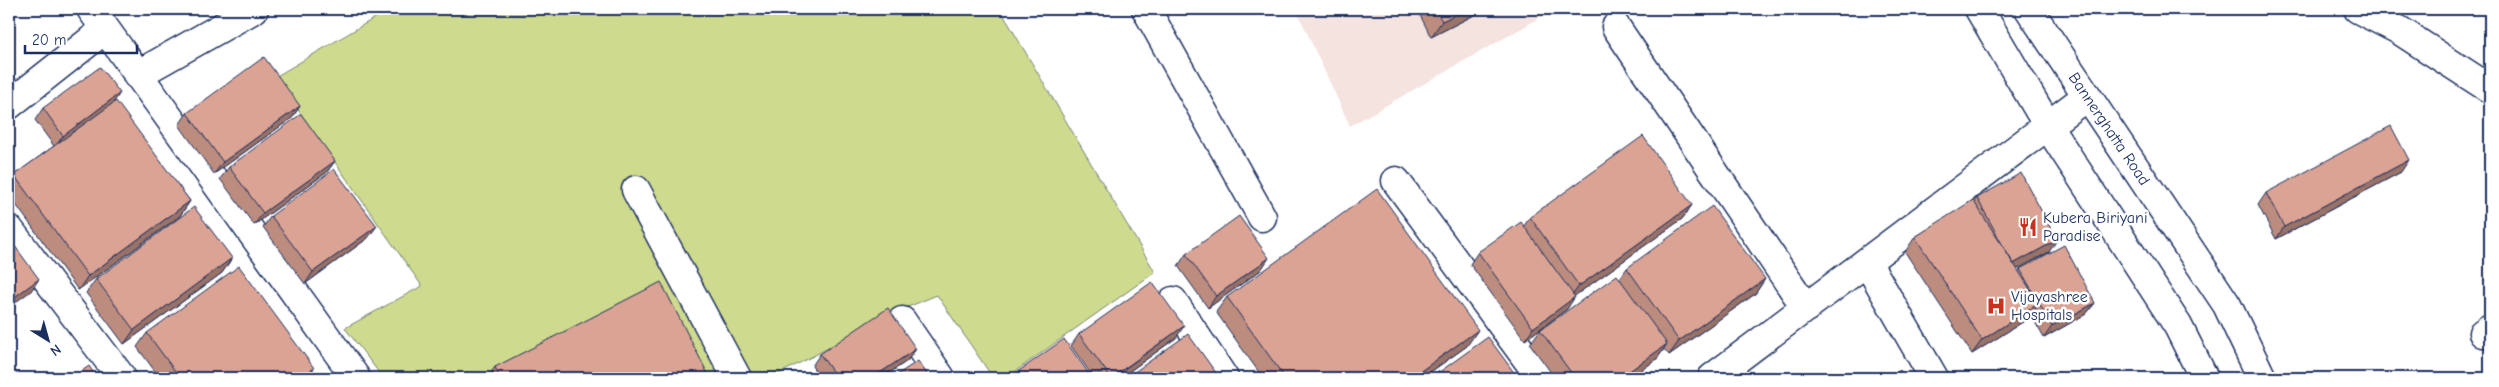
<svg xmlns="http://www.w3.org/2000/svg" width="2499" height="387" font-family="'Comic Neue',sans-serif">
<rect width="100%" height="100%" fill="#fff"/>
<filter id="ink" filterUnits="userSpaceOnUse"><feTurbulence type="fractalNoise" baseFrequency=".02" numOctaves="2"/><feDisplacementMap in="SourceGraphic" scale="10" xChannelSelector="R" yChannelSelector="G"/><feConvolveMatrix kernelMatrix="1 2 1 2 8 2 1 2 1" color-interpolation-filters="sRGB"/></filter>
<g filter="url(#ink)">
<path fill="#f4e3df" d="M1296,9H1555L1350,126Z"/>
<path fill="#ceda8d" stroke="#748476" d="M390,9H1000L1155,272L1006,378H993L937,295L903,309L771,378H383L345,328L422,286L275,77Z"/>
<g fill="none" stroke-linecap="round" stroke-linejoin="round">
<g stroke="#1b2f5e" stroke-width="31">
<path id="minor" d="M91,9L356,378
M1146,9L1262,217
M1616,27L1806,308
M137,75L254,9
M9,105L104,30
M1396,181L1541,378
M636,190L737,378
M9,229L122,378
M1867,262L1934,378
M1173,301L1224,378
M902,321L941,378
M2483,333L2490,328
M1712,378L2087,96"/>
</g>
<g stroke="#1b2f5e" stroke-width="31">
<path id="tertiary" d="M2358,9L2399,30L2490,89"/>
</g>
<g stroke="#1b2f5e" stroke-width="31">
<path id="primary" d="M1979,9L2048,126L2178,326L2204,378
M2029,9L2227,305L2262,378"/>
</g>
<use href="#minor" stroke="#fff" stroke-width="28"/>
<use href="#tertiary" stroke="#fff" stroke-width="28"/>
<use href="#primary" stroke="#fff" stroke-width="28"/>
</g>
<path fill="#bc8c7f" stroke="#1b2f5e" d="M1417,9H1486L1431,37Z
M114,102L190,201L180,216L78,290L9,195V183L14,175L54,146L35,120L43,108Z
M300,106L292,118L214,174L179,125L187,113Z
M335,161L327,172L254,225L220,179L229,167Z
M2401,172L2276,239L2258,205L2266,193Z
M1977,198L2049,252L2017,269L2018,272L2020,269L2095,303L2086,314L2044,338L2031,315L2029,318L1972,354L1905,252L1915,237L1974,202Z
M1692,205L1682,219L1574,296L1567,309L1525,340L1470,264L1478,252L1524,226L1530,217Z
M271,216L368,238L305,284L263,227Z
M1186,254L1261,270L1208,308L1178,266Z
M232,258L222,273L124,344L86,293L96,279Z
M1627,268L1765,279L1755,294L1669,355L1664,349L1657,359L1630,378H1555L1530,344L1540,330L1620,278Z
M1227,297L1467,346L1422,378H1263L1216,312Z
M147,333L314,368L307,378H160L137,347Z
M1079,334L1176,338L1120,378H1094L1071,346Z
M916,349L907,361L882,378H820L812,366L820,354Z
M495,367L710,378H487Z"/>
<path fill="#997268" stroke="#1b2f5e" d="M1467,9H1486L1431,37L1442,21Z
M120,93L112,105L55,147L63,136Z
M300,106L292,118L214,174L223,162Z
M2409,160L2401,172L2276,239L2284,227Z
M335,161L327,172L254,225L263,213Z
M190,201L180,216L78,290L88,276Z
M1692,205L1682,219L1569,300L1579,286Z
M377,226L368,238L305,284L313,272Z
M2057,240L2049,252L2005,276L2013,264Z
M232,258L222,273L124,344L134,330Z
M1269,258L1261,270L1208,308L1216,296Z
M39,279L31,291L9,307V301Z
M1765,279L1755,294L1669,355L1679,341Z
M1575,297L1567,309L1525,340L1533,328Z
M2039,303L2029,318L1972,354L1982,340Z
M2095,303L2086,314L2044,338L2052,326Z
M1184,326L1176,338L1120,378H1112Z
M1478,330L1467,346L1422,378H1411Z
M1667,344L1657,359L1630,378H1620Z
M916,349L907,361L882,378H872Z
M314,368L307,378H300Z"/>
<path fill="#dba394" stroke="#1b2f5e" d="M1435,9H1467L1442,21Z
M264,57L300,106L223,162L187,113Z
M100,67L120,93L63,136L43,108Z
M116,101L190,201L88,276L14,175Z
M301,114L335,161L263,213L229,167Z
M2391,126L2409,160L2284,227L2266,193Z
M1643,136L1692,205L1579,286L1530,217Z
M334,169L377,226L313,272L271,216Z
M2021,173L2057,240L2013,264L1977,198Z
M1377,189L1478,330L1411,378H1285L1227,297Z
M1973,200L2039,303L1982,340L1915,237Z
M1712,206L1765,279L1679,341L1627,268Z
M194,207L232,258L134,330L96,279Z
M1239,216L1269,258L1216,296L1186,254Z
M1521,222L1575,297L1533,328L1478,252Z
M9,238L39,279L9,301Z
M2064,245L2095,303L2052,326L2020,269Z
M239,266L314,368L300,378H180L147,333Z
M1617,275L1667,344L1620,378H1575L1540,330Z
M661,282L710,378H500L495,367Z
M1152,282L1184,326L1111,378L1079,334Z
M888,308L916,349L872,378H837L820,354Z
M1188,334L1219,377L1217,378H1126Z
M1488,337L1518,378H1431Z
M1064,339L1092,378H1009Z
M918,361L930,378H892Z
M89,366L97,378H72Z
M9,369L15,378H9Z
M1900,370L1906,378H1890Z
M1751,373L1755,378H1744Z"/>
</g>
<defs>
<g id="restaurant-bare" transform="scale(1.5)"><path d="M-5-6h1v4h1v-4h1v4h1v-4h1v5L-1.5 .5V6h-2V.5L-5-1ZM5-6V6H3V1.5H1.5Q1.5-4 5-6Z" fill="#c8321e" stroke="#fff" stroke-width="2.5" paint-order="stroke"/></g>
<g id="hospital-bare" transform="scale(1.5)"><path d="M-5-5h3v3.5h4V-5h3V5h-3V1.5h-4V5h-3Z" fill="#c8321e" stroke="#fff" stroke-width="2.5" paint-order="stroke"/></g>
</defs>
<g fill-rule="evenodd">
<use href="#restaurant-bare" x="2028" y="227"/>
<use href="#hospital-bare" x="1996" y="306"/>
</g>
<g text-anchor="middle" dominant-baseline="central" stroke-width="5" stroke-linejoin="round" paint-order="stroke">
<g font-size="16" fill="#1b2f5e" stroke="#fff">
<text transform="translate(2109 129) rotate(56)">Bannerghatta Road</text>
</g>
<g font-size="16" fill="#1b2f5e" stroke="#fff" text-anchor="start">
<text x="2043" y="218">Kubera Biriyani<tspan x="2043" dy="18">Paradise</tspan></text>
<text x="2011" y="297">Vijayashree<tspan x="2011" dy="18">Hospitals</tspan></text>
</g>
</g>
<rect width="2499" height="387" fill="none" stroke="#fff" stroke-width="30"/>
<rect x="15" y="15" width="2469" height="357" fill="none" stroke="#1b2f5e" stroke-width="2" filter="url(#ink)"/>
<g transform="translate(48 340) rotate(143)" stroke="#ffffff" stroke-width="4" paint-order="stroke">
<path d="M0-4L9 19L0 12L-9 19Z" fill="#1b2f5e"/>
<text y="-8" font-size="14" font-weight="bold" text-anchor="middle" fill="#1b2f5e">N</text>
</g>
<path d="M25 45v8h112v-8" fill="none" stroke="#1b2f5e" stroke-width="2.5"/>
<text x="32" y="45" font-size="15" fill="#1b2f5e" stroke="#ffffff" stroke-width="4" paint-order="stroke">20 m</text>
</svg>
